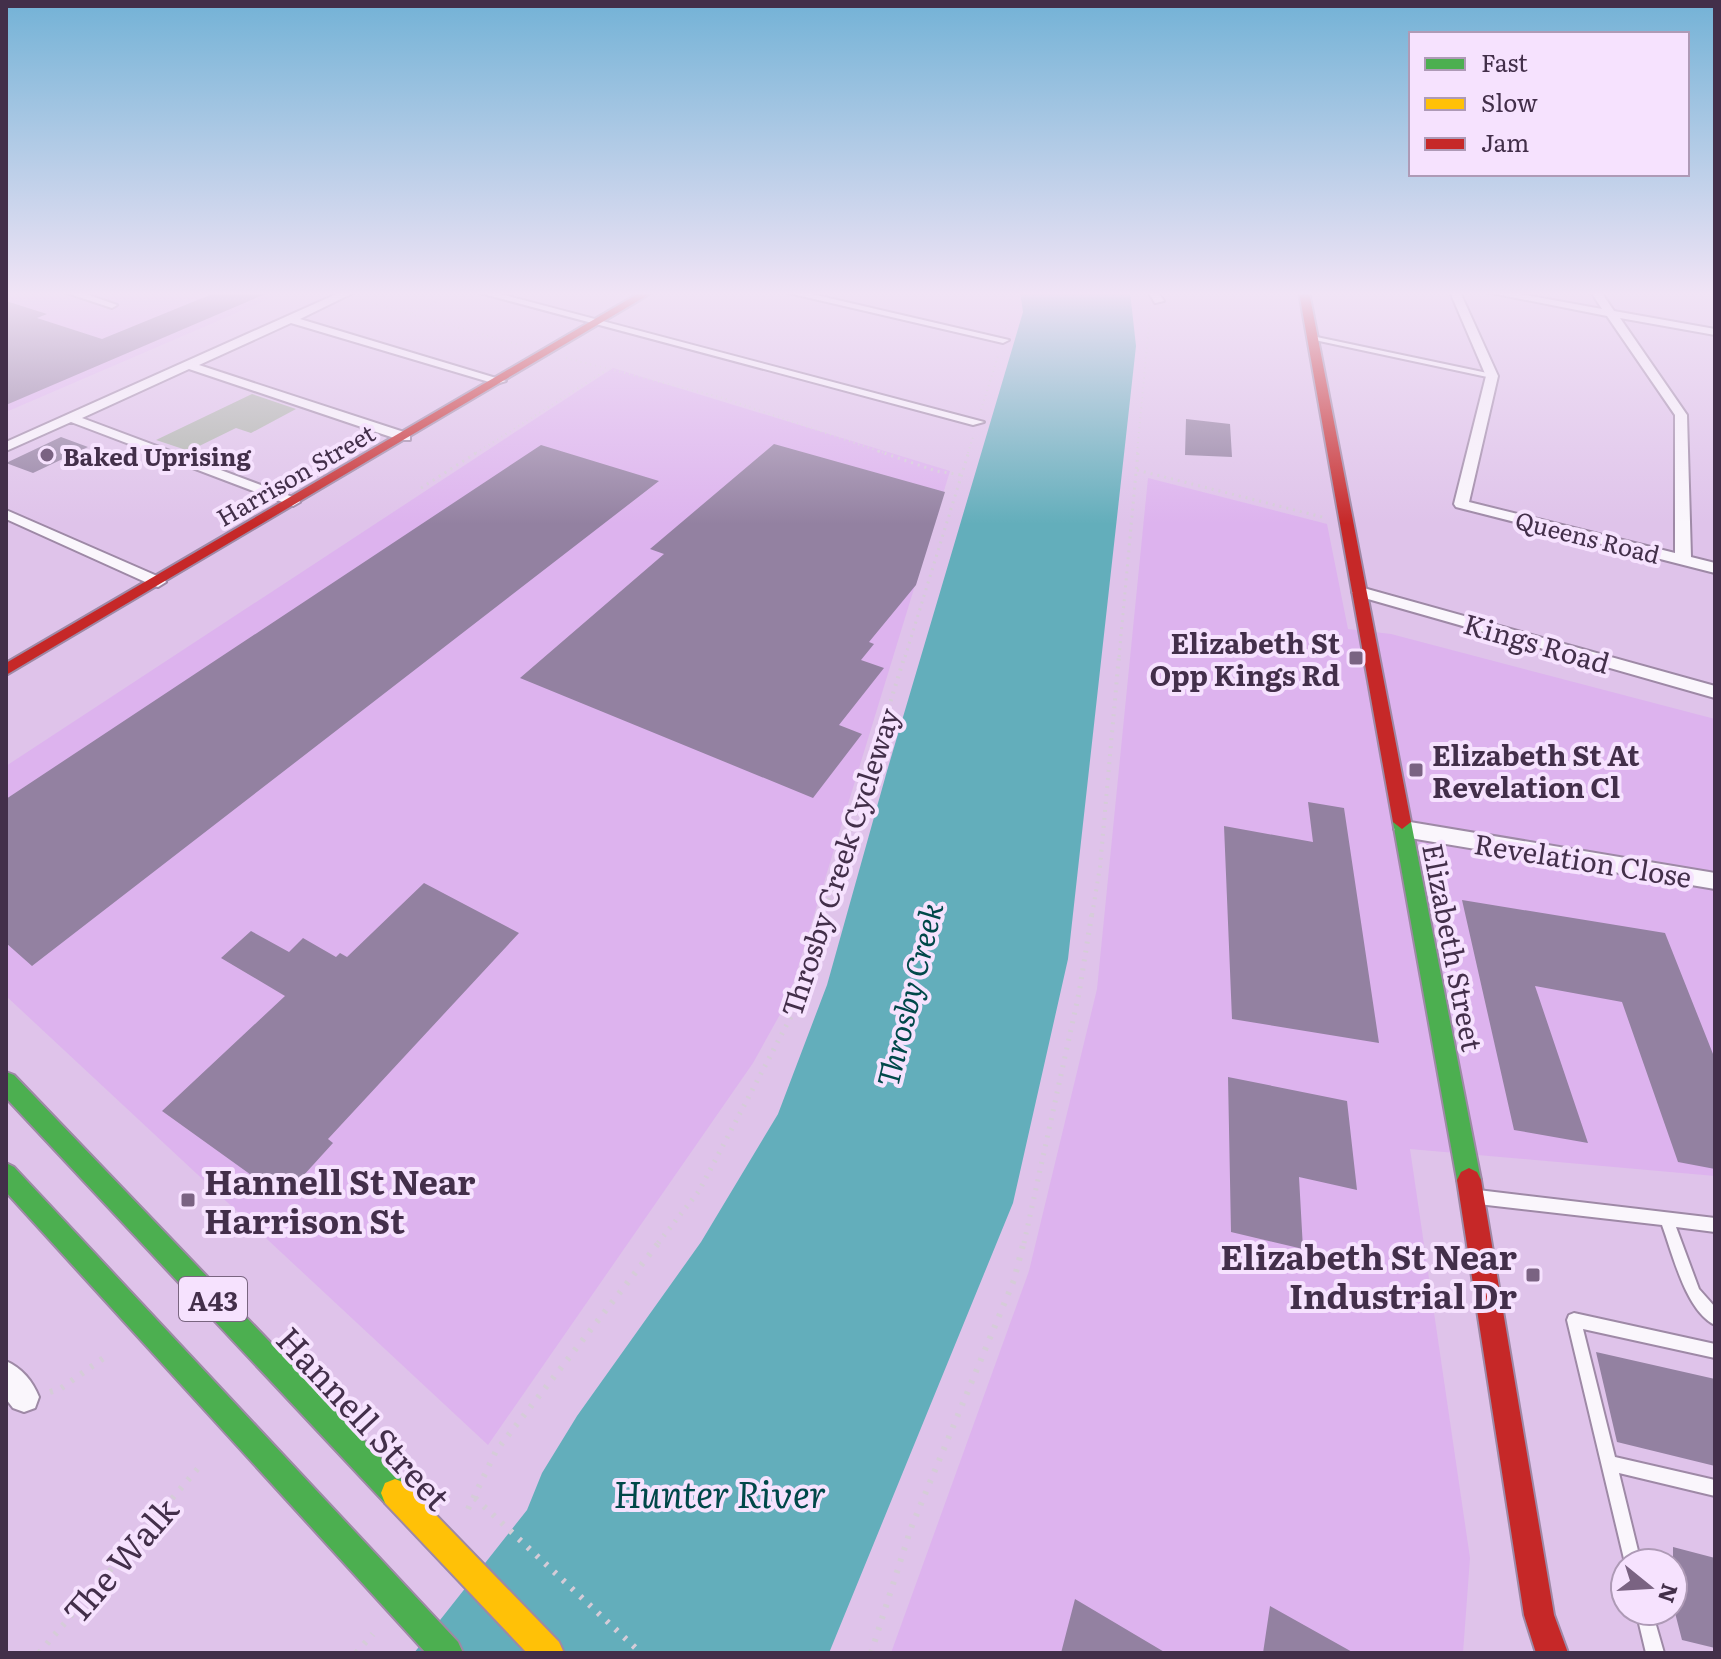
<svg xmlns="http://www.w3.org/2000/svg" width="1721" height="1659" font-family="Literata,serif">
<rect width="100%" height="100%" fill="#dfc3ea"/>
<path fill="#ddb3ee" d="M6,292H285L6,412Z
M613,368L950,471L788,1000L753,1063L488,1445L6,996V766Z
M1148,478L1327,524L1348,629L1391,634L1715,719V1176L1410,1149L1470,1558L1463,1653H891L1029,1271L1097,989Z"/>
<path fill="#adb3aa" d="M252,394L296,409L251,433L236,428L189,451L156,440Z"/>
<path fill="#63aebb" d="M1020,292H1130L1136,346L1068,959L1013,1203L829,1653H414L527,1510L542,1473L577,1416L701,1242L778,1114L827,985L887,771L1023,312Z"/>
<path fill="#9381a1" d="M217,292H270L6,405V301L47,314L37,318L102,339Z
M1186,419L1230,424L1232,457L1185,455Z
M61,437L88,447L33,473L6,463Z
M774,444L945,492L916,585L869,642L874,644L861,660L884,668L839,725L862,734L813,798L520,678L664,554L650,549Z
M541,445L659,481L32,966L6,943V799Z
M1308,802L1344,808L1379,1043L1232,1019L1224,826L1313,842Z
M424,883L519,933L328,1139L333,1143L283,1198L162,1111L285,996L221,958L251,931L289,952L303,938L336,957L340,953L347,957Z
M1462,900L1665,933L1715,1059V1169L1678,1162L1622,1002L1535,986L1588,1143L1514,1130Z
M1228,1077L1347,1101L1357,1190L1299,1177L1303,1249L1231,1232Z
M1596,1352L1715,1379V1466L1617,1442Z
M1673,1547L1715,1558V1648L1682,1640L1673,1605Z
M1075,1599L1166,1653H1061Z
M1270,1606L1354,1653H1263Z"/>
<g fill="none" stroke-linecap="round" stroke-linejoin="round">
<g stroke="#9e89a6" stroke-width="4">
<path id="lane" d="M1312,336L1492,374L1495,376L1492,378L1310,339V337Z
M1478,1190L1715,1218V1232L1676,1227L1699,1289L1715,1307V1325C1686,1311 1673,1255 1662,1225L1478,1204L1473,1202L1471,1197L1473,1192Z
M1574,1313L1715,1344V1358L1583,1329L1615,1457L1715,1480V1496L1619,1473L1641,1563H1625L1567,1320L1569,1315Z
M1636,1611H1652L1664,1653H1646Z"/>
</g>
<g stroke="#9e89a6" stroke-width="4">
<path id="street" d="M64,292H80L117,305L112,308Z
M341,292H355L300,319L506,381L496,384L291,323L199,365L410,434V440H400L189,369L82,418L298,499L300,502L293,506L71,422L6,451V442Z
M476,292H493L984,422L973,425Z
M784,292H803L1009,340L1003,343Z
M1148,292H1158L1164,301L1155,303Z
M1450,292H1460L1498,376L1469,502L1675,553V415L1607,316L1486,292H1509L1602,309L1591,292H1601L1614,311L1715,329V335L1620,318L1687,415L1691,557L1715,563V573L1456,507L1454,504L1486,376Z
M6,510L164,579L166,582L158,587L152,585L6,519Z
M1360,587L1715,686V698L1354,595L1352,592Z
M1404,821L1715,873V889L1404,837L1397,834L1394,829L1397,824Z
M6,1361C22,1368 33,1382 39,1397L35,1408L24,1412L13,1408L6,1399Z"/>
</g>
<g stroke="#9e89a6" stroke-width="4">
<path id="fast" d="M1402,815L1411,822L1481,1180L1477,1188L1469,1192L1461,1188L1457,1180L1393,822Z
M6,1072L14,1075L405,1483L409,1493L405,1503L395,1507L385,1503L6,1098Z
M6,1163L14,1167L458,1642L463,1653H426L6,1192Z"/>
</g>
<g stroke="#9e89a6" stroke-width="4">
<path id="slow" d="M395,1479L405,1483L559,1642L564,1653H527L385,1503L381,1493L385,1483Z"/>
</g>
<g stroke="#9e89a6" stroke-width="4">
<path id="jam" d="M641,292H653L6,675V663Z
M1299,292H1309L1411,822L1402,829L1393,822Z
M1469,1168L1477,1172L1481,1180L1554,1615L1568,1653H1536L1524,1615L1457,1180L1461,1172Z"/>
</g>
<path stroke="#d5ccd8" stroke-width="2" stroke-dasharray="1 4" stroke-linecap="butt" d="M362,300L523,346
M412,313L455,292
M1006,329L1011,292
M566,358L723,398L884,453
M981,410L999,353
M476,453L605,371
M968,453L973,437
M1137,453L1150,313"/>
<path stroke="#d5ccd8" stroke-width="3" stroke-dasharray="2 5" stroke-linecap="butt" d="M878,451L936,471L962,475
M1137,470L1326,518
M421,488L479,451
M905,657L969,451
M1119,657L1138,451"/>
<path stroke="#d5ccd8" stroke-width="4" stroke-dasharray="2 6" stroke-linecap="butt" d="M824,915L905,655
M1092,915L1100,867L1119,655"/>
<path stroke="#d5ccd8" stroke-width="5" stroke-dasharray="2 7" stroke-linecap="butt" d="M658,1243L699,1191L795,1009L825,913
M1024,1243L1079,993L1092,913"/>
<path stroke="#d5ccd8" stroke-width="6" stroke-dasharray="3 9" stroke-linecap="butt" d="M50,1392L60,1389L105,1357
M475,1498L641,1653
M468,1509L496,1451L660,1241
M39,1653L200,1466
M356,1653L373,1634
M871,1653L911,1528L1014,1280L1024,1241"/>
<use href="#lane" fill="#faf6fc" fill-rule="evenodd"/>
<use href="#street" fill="#faf6fc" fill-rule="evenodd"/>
<use href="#fast" fill="#4caf50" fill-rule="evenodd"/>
<use href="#slow" fill="#ffc107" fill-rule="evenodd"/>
<use href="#jam" fill="#c62828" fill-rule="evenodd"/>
</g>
<linearGradient id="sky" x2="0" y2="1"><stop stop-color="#73b2d6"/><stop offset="0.56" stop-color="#f1e4f6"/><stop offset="1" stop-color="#f1e4f6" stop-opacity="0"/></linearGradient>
<rect width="1721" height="524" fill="url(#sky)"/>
<g fill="#7a6382" stroke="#f6e2fe" stroke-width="3">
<circle cx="47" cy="455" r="8"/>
<rect x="1348" y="650" width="16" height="16" rx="4"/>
<rect x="1408" y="762" width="16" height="16" rx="4"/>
<rect x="180" y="1192" width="16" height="16" rx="4"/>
<rect x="1525" y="1267" width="16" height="16" rx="4"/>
</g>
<g text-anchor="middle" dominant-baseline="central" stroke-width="8" stroke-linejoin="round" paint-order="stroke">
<g font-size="24" font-weight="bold" fill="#432f4a" stroke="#f6e2fe" text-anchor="start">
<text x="63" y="455">Baked Uprising</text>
</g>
<g font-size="24" fill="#432f4a" stroke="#f6e2fe">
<text transform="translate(295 474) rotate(-30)">Harrison Street</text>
<text transform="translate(1588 536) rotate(14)">Queens Road</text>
</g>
<rect fill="#f6e2fe" stroke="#796580" stroke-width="2" x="179" y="1277" width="68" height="44" rx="6"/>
<g font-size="26" font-weight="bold" fill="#432f4a">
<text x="213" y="1299">A43</text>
</g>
<g font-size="28" font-weight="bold" fill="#432f4a" stroke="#f6e2fe" text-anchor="end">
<text x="1340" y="642">Elizabeth St<tspan x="1340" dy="32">Opp Kings Rd</tspan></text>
<text x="1432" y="754" text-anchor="start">Elizabeth St At<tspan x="1432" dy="32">Revelation Cl</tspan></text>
</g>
<g font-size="28" fill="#432f4a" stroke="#f6e2fe">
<text transform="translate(1537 642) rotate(16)">Kings Road</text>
<text transform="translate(1583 859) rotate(9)">Revelation Close</text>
<text transform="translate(839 862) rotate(-72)">Throsby Creek Cycleway</text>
<text transform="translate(1454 947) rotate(79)">Elizabeth Street</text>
</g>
<g font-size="30" font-style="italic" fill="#004849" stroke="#f6e2fe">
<text transform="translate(908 994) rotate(-76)">Throsby Creek</text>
</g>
<g font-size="34" font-weight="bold" fill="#432f4a" stroke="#f6e2fe" text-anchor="start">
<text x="204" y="1180">Hannell St Near<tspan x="204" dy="39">Harrison St</tspan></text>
<text x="1517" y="1255" text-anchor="end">Elizabeth St Near<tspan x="1517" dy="39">Industrial Dr</tspan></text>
</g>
<g font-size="34" fill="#432f4a" stroke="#f6e2fe">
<text transform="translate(365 1417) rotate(47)">Hannell Street</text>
<text transform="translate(119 1559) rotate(-49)">The Walk</text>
</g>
<g font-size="36" font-style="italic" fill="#004849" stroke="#f6e2fe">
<text x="720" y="1492">Hunter River</text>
</g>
</g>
<rect width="1721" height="1659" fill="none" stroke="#432f4a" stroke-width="16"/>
<rect x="1409" y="32" width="280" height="144" fill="#f6e2fe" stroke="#ae9ab6" stroke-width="2"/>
<rect x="1425" y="58" width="40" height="12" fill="#4caf50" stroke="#ae9ab6" stroke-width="2"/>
<text x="1481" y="72" font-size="24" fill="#432f4a">Fast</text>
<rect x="1425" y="98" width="40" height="12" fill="#ffc107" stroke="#ae9ab6" stroke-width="2"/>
<text x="1481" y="112" font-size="24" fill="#432f4a">Slow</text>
<rect x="1425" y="138" width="40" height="12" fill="#c62828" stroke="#ae9ab6" stroke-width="2"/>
<text x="1481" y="152" font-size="24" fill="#432f4a">Jam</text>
<g transform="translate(1649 1587) rotate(108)"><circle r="38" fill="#f6e2fe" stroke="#ae9ab6" stroke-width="2"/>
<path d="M0-6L14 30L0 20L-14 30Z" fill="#7a6382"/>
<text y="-12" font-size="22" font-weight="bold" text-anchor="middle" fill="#432f4a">N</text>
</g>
</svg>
